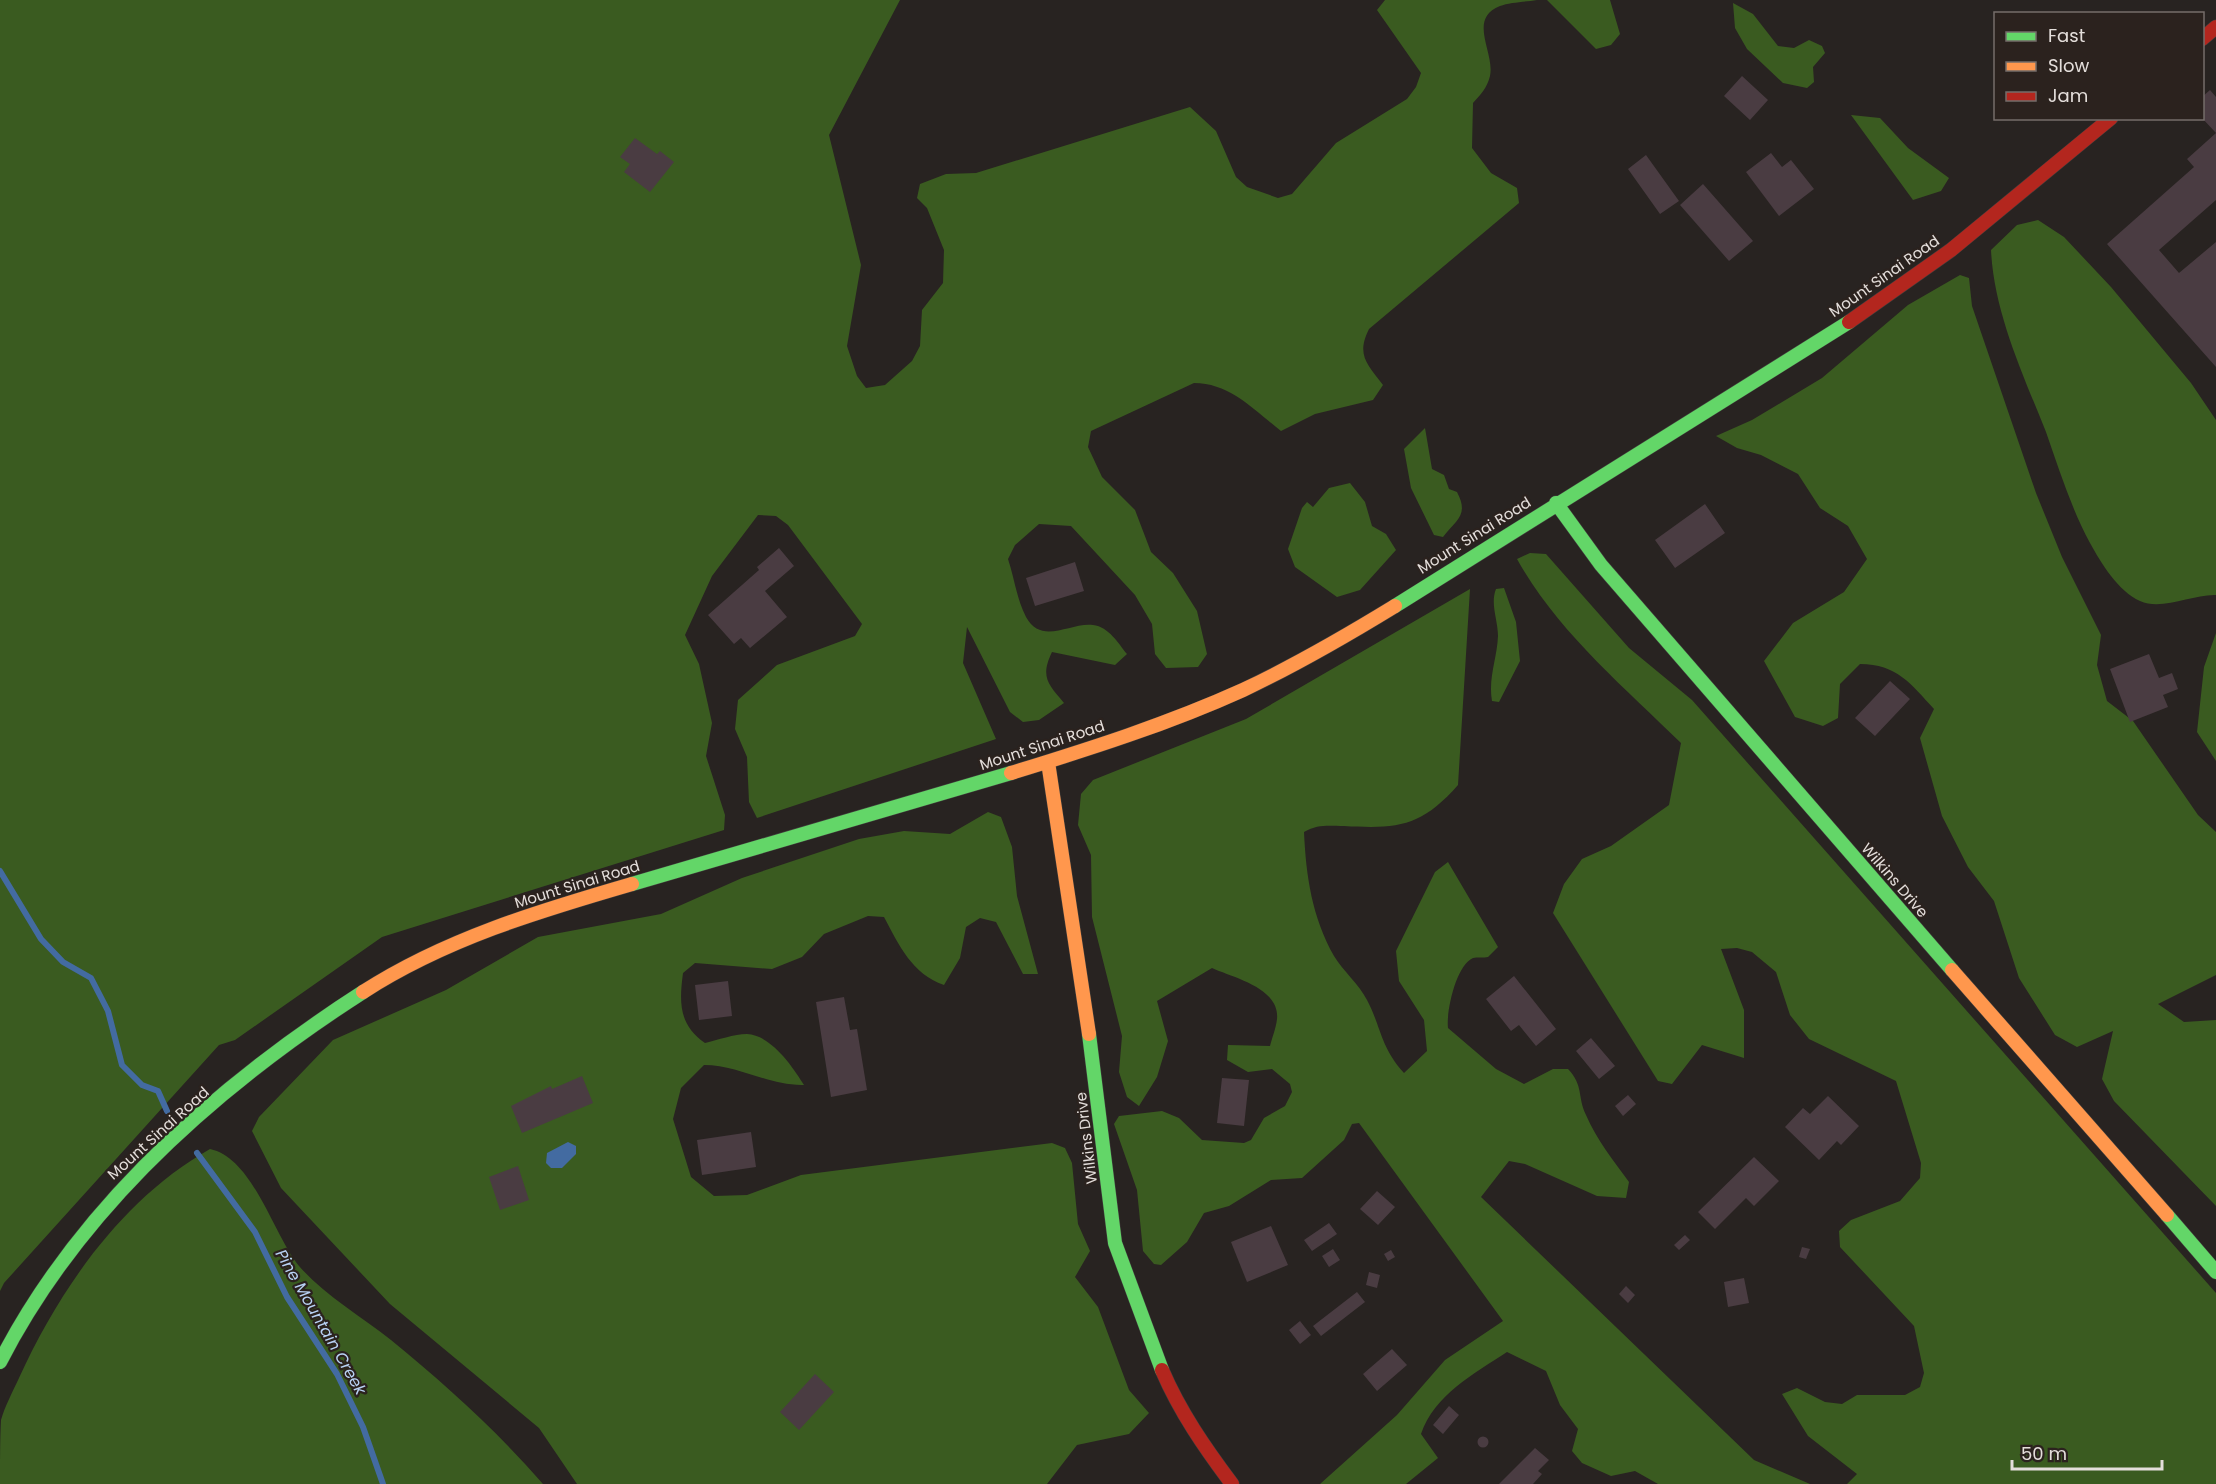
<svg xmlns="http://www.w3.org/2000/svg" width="2216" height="1484" font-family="Poppins,sans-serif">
<rect width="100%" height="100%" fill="#282321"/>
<path fill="#3a5b20" d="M0,0H900L829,135L861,265L847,346L857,376L866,388L885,385L912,361L920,346L922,310L943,283L944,250L927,208L917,198L920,184L946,174L976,173L1190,107L1216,131L1236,177L1247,187L1278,198L1292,194L1336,143L1407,99L1416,87L1421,73L1377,10L1385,0H1537C1525,2 1510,2 1500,6C1467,19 1495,52 1490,76C1487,88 1481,94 1473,103L1472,148L1491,173L1517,188L1519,203L1369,329C1356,355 1367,364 1383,385L1373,400L1315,414L1281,431C1254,410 1230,383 1194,383L1091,431L1088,447L1102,477L1135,510L1151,552L1173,573L1197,611L1207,654L1198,667L1166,668L1155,654L1152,624L1135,595L1071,526L1039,524L1015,545L1008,559C1014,577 1017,600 1026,617C1042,646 1070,622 1093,625C1109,627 1118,643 1127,654L1115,665L1052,652C1040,677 1048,684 1064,703L1039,720L1023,722L1010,712L967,627L963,663L996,739L757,818L749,802L747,757L735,729L738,700L777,665L855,636L862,624L788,525L776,516L758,515L712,576L685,635L699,664L712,723L706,756L725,815L724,830L382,937L235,1040L219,1045L4,1283L0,1291Z
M1547,0H1610L1620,34L1611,45L1596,49Z
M1733,3L1753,14L1778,46L1794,48L1809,40L1822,46L1825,53L1813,67L1814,82L1807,88L1783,83L1747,49L1735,28Z
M1851,115L1880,118L1908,148L1949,178L1941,191L1913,200Z
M2038,220L2064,237L2111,287L2191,383L2216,420V595C2193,594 2162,611 2140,601C2118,591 2101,563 2090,543C2071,508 2059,469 2046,432C2023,374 1994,313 1991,250L2017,225Z
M1960,275L1969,278L1972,306L2036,493L2062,557L2101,635L2097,665L2107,701L2133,721L2198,815L2216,832V975L2158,1004L2184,1022L2216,1020V1206L2114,1101L2102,1079L2113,1031L2077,1047L2055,1035L2019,978L1994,901L1968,867L1942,816L1920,738L1934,709C1911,684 1897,664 1860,664L1840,684L1838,718L1823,726L1795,717L1764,661L1793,623L1844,592L1867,559L1848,526L1820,508L1798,474L1761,455L1737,448L1716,436L1752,420L1822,378L1908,305Z
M1425,428L1432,469L1444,475L1449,489L1457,492C1469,515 1457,519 1443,537L1434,535L1411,488L1404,449Z
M1350,483L1365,502L1372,526L1386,534L1396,550L1360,590L1337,597L1295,567L1288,549L1302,508L1307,502L1313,507L1329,488Z
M1530,553L1546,554L1629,648L1692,700L2216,1293V1484H1847L1857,1474L1808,1436L1782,1394L1797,1388L1825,1402L1842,1404L1857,1395H1905L1920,1387L1924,1373L1914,1326L1840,1247L1839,1231L1851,1220L1900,1201L1920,1178L1921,1163L1896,1081L1809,1039L1790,1015L1776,972L1752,952L1737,948L1721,949L1744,1010V1058L1702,1045L1672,1084L1658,1081L1553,913L1564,884L1582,859L1611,846L1669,805L1681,743C1623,686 1557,631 1517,559Z
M1504,588L1516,622L1520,661L1499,702L1492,701C1488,678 1497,659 1498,636C1498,620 1490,604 1496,589Z
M1470,589L1458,785C1421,827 1398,829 1344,826C1328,826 1318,824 1304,832C1306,876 1312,917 1334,956C1343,971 1359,984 1367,1000C1382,1029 1380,1046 1404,1073L1427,1051L1424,1020L1399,981L1396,951L1435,872L1448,862L1498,947L1488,957C1484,958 1477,957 1473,958C1456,965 1446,1012 1448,1028L1496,1069L1524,1084L1553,1069H1568C1584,1086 1577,1096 1586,1115C1597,1140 1613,1160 1629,1182L1626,1198L1597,1196L1525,1164L1509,1161L1481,1197L1754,1460L1810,1484H1658L1635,1471L1611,1476L1582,1463L1572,1451L1578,1429L1560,1405L1546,1371L1507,1352C1475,1373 1434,1395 1421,1434L1438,1458L1406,1484H1320L1397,1415L1445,1360L1503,1321L1359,1123L1352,1124L1344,1140L1302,1178L1271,1180L1229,1206L1204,1213L1187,1242L1161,1265L1154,1264L1143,1251L1137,1190L1114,1124L1119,1116L1162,1111L1179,1118L1202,1140L1244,1143L1251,1140L1264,1118L1285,1106L1292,1092L1290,1084L1272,1069L1248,1072L1227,1060L1228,1045L1270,1046C1272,1038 1276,1028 1277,1019C1280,988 1234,978 1212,968L1157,1001L1168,1041L1157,1077L1139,1106L1127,1097L1119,1072L1122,1036L1092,917L1091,855L1078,825L1081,794L1093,780L1246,719Z
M2216,633V761L2197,732L2204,667Z
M988,812L1001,817L1012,847L1017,896L1038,974H1023L996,922L980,918L966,927L960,958L944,985C912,974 899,945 884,917L868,916L824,934L802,957L772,969L695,963L683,973C679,1003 679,1025 705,1043C718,1040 734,1034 747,1034C771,1035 793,1067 804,1085C769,1086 739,1065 704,1065L681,1088L673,1119L691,1177L714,1196L747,1195L801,1175L1052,1143L1065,1148L1072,1163L1078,1224L1090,1251L1075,1277L1098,1307L1129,1390L1149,1413L1129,1434L1077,1445L1047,1484H577L539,1428L390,1304L281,1188L252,1131L259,1117L333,1040L446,990L538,937L661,914L742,878L859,839L904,831L950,834Z
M210,1149C253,1158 273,1234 299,1266C324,1295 361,1316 391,1340C445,1384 497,1431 543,1484H0C0,1465 0,1438 1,1420C5,1406 13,1391 19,1378C60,1288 123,1198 210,1149Z"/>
<path fill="#436ba1" d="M568,1142L576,1146V1154L562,1168H551L546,1163L547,1153Z"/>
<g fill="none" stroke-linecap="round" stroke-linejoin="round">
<path stroke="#436ba1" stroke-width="6" d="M0,871L41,939L63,962L91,978L108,1011L122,1065L142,1085L158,1091L167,1111
M197,1153L255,1232L287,1297L337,1374L363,1427L383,1484"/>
</g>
<path fill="#4a3c42" d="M1742,76L1768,100L1750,120L1724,96Z
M2210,90L2216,97V200L2159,250L2179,273L2216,242V367L2107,244L2194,167L2187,159L2216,133L2202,118V97Z
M635,138L657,154L660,151L674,162L650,192L624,172L630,164L620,157Z
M1771,153L1782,167L1791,160L1814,189L1779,216L1746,172Z
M1646,155L1679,201L1660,214L1628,169Z
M1703,184L1753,241L1729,261L1680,205Z
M1705,504L1725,533L1675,568L1655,540Z
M779,548L794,566L765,591L787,617L750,648L741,638L734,644L708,615L759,570L757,567Z
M1075,562L1084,591L1035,606L1026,578Z
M2149,654L2159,678L2172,673L2178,689L2163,695L2168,707L2130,722L2110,669Z
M1890,681L1910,699L1875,736L1855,718Z
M1514,976L1556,1029L1536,1046L1519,1025L1511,1031L1486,999Z
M728,981L732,1016L699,1020L695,985Z
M844,997L850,1030L857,1029L867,1090L831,1097L816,1002Z
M1591,1038L1615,1066L1599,1079L1576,1051Z
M582,1076L593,1103L522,1133L511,1106L551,1086L552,1089Z
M1222,1078L1249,1080L1244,1126L1217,1123Z
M1628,1095L1636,1104L1623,1116L1615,1106Z
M1828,1096L1859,1126L1841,1145L1837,1141L1819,1160L1785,1127L1803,1108L1810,1114Z
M751,1132L756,1167L702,1175L697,1140Z
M1754,1157L1779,1181L1754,1206L1746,1198L1715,1229L1698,1212Z
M518,1166L529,1200L500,1210L489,1177Z
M1377,1191L1395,1207L1378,1225L1360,1209Z
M1329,1223L1337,1234L1312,1251L1304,1240Z
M1271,1226L1288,1265L1247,1282L1231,1242Z
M1685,1235L1690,1240L1679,1250L1674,1245Z
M1802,1247L1810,1249L1806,1259L1799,1257Z
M1333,1249L1340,1260L1329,1267L1322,1256Z
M1391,1250L1395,1257L1388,1261L1384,1254Z
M1369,1272L1380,1275L1377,1288L1366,1285Z
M1744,1278L1749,1303L1728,1307L1724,1282Z
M1626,1286L1635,1295L1628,1303L1619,1294Z
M1357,1292L1365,1302L1321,1336L1313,1326Z
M1300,1321L1311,1335L1300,1344L1289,1330Z
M1392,1349L1407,1365L1377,1391L1363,1374Z
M815,1374L834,1392L799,1430L780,1412Z
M1449,1406L1459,1415L1443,1434L1433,1425Z
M1477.5 1442a5.5 5.5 0 1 1 11 0a5.5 5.5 0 1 1-11 0Z
M1535,1448L1549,1460L1538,1471L1542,1474L1533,1484H1499Z"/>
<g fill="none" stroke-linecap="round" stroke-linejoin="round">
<g stroke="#423f3d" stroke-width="15">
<path id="fast" d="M1556,503L1601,565L1952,970
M1395,606L1849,322
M632,884L1011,773
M1089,1034L1115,1243L1162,1370
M2167,1215L2216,1272
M0,1362C80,1206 217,1086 363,992"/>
</g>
<g stroke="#423f3d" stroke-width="15">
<path id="slow" d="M1048,762L1089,1034
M1011,773C1089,749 1168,724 1243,690C1296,665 1346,636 1395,606
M1952,970L2167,1215
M363,992C445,939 539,911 632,884"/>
</g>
<g stroke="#423f3d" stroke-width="15">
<path id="jam" d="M2202,39L2216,27
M1849,322L1951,250L2111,118
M1162,1370C1180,1412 1205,1448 1232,1484"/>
</g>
<use href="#fast" stroke="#63d668" stroke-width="14"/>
<use href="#slow" stroke="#ff974d" stroke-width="14"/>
<use href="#jam" stroke="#b3261e" stroke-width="14"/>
</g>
<g text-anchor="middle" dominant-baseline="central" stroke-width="4.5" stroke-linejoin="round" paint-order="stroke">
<g font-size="15" fill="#e4dedb" stroke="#2b221e">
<text transform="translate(1884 276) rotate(-35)">Mount Sinai Road</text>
<text transform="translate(1474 535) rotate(-32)">Mount Sinai Road</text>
<text transform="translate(1042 745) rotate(-18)">Mount Sinai Road</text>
<text transform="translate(1895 880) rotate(49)">Wilkins Drive</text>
<text transform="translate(577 884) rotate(-17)">Mount Sinai Road</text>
<text transform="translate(158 1133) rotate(-42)">Mount Sinai Road</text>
<text transform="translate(1086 1138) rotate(-97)">Wilkins Drive</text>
</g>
<g font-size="16" font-style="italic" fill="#b8d1f3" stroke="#2b221e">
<text transform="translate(321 1322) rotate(60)">Pine Mountain Creek</text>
</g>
</g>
<rect x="1994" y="12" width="210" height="108" fill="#2b221e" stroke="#756d6a" stroke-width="1.5"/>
<rect x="2006" y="32" width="30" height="9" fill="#63d668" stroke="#756d6a" stroke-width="1.5"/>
<text x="2048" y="42" font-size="18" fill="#e4dedb">Fast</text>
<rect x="2006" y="62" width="30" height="9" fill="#ff974d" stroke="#756d6a" stroke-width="1.5"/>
<text x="2048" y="72" font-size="18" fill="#e4dedb">Slow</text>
<rect x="2006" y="92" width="30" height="9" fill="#b3261e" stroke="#756d6a" stroke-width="1.5"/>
<text x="2048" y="102" font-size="18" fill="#e4dedb">Jam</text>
<path d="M2012 1460v9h150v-9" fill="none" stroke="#e4dedb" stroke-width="3"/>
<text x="2021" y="1460" font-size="18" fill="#e4dedb" stroke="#2b221e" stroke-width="4.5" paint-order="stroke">50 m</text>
</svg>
